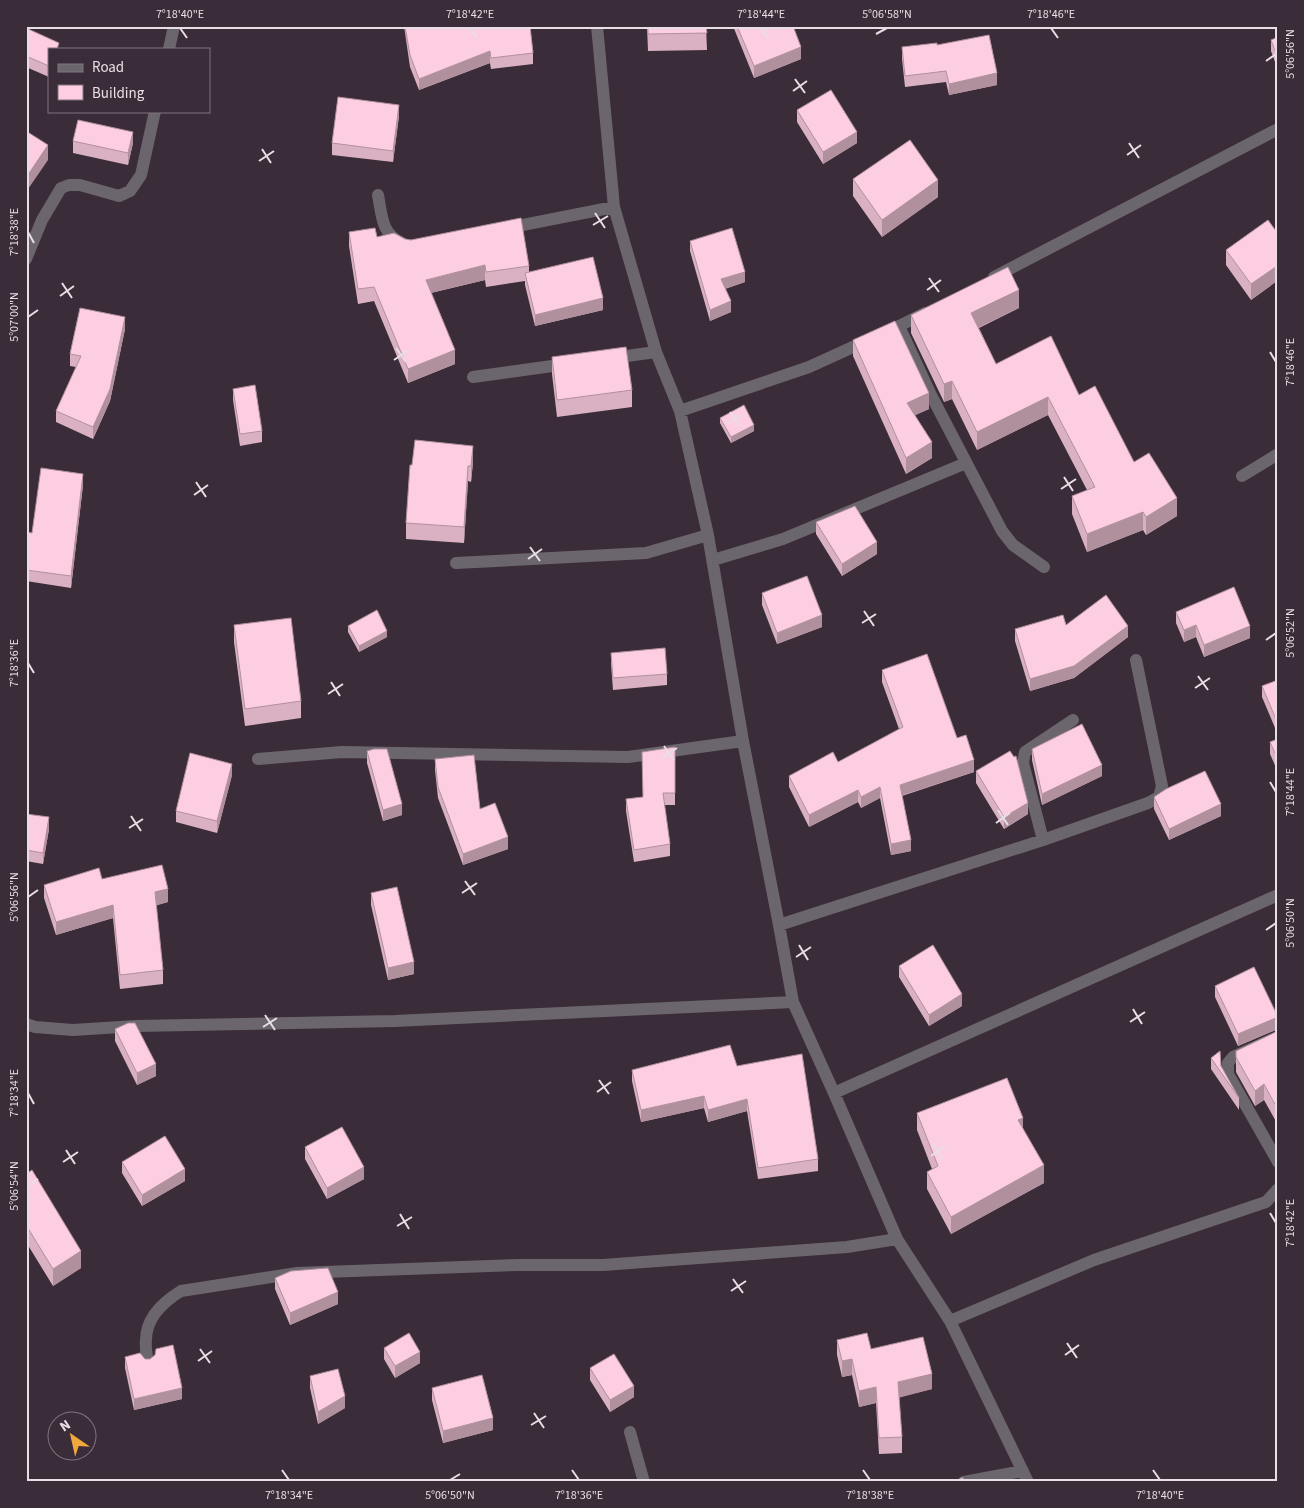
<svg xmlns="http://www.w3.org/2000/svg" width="1304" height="1508" font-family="'Source Sans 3',sans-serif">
<rect width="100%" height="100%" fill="#3b2c39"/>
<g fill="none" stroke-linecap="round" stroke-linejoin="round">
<path stroke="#6b666e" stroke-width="12" d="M597,26L614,207L656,352L680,411L708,535L743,741L779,925L793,1002L834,1093L897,1239L950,1321L1028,1482
M169,49L174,26
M378,195C382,215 381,234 402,243
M507,228L614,207
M26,259L42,220L61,188L69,185H80L119,196L130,191L141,175L155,111
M994,277L1278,129
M899,326L931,395L1002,531L1013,545L1044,567
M612,358L656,352
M473,377L567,364
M680,411L809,367L899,326L925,313
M1242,476L1278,454
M713,560L783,539L966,463
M456,563L646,553L708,535
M258,759L342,752L628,757L743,741
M1043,840L1023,763L1025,752L1073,720
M779,925L1043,840L1148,803L1159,797L1162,786L1136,660
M26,1024L35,1027L73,1030L136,1026L395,1021L793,1002
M1278,1037L1233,1057L1228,1063V1074L1278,1162
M834,1093L1278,895
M950,1321L1094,1260L1266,1202L1278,1189
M148,1363C147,1356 145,1348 146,1340C146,1318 163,1302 181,1291L297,1273L518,1265H603L847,1247L897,1239
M630,1432L644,1482
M964,1482L1023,1471"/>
</g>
<path fill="#dab1c2" d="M404,26H530L533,53V64L491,69L490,63L419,90L410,67Z
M647,26H706L707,50L648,51Z
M733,26H793L801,59L754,78Z
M26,28L59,49H49V77L26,67Z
M1278,37V70L1271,51V40Z
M937,45L997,85L949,95L946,82L905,87L902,59V47Z
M797,110L857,143L823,164L797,122Z
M399,116L393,162L332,155V143Z
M73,141L133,143L128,165L73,153Z
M853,179L938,197L882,237L853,196Z
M349,232L377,237L405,239L529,266V272L603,310L535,326L525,285V281L486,287L485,280L431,293L455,364L408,383L374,301L358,304L349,246Z
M1278,234V282L1277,281L1251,300L1226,265V250Z
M690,241L745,282L725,289L731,312L710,321L690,251Z
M1019,308L979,328L996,364L1079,395L1177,516L1146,535L1143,530L1087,552L1072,514V496L1087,490L1048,415L977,450L952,399L944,402L911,333V315Z
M125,329L110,401L93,439L56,422V411L76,367L70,366V354Z
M853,340L929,409L915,415L932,458L906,474L853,356Z
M552,357L632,390V407L557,417L552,374Z
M233,389L262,431V442L240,446L233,400Z
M720,418L754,431L731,443L720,423Z
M473,462L471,482L468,481L464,543L406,539V523Z
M83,485L71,588L26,581V532L32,533Z
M816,522L877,554L842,576L816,534Z
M762,593L822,627L777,644L762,605Z
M1176,612L1250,638L1204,657L1196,637L1184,642L1176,623Z
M234,625L301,701V718L245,726L234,642Z
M1066,625L1128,637L1074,678L1030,691L1015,641V629Z
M348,626L387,637L359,652L348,632Z
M611,653L667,674V685L613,690L611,664Z
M882,670L957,738L974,772L902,796L911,851L891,855L880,798L861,808L858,802L809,827L789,787V776L838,762L899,729L882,682Z
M1278,680V735L1262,697V686Z
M1278,739V772L1270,754V742Z
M675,747V805H664L670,844V856L634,862L626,811V799L643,797Z
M1032,749L1102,776L1042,805L1032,760Z
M367,751L402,815L383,821L367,763Z
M435,759L508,849L463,865L438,798L435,770Z
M976,771L1028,814L1004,829L976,783Z
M232,775L217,833L176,822V811Z
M1154,797L1221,816L1169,840L1154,809Z
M26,814L49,829L43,864L26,861Z
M102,879L168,902L156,905L163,970V984L120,989L113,918L56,935L44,898V885Z
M371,893L414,974L388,980L371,905Z
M899,966L962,1006L929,1026L899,977Z
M1215,986L1278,1017V1029L1238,1046L1215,997Z
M115,1029L156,1076L137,1085L115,1041Z
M1278,1031V1125L1264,1100L1255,1106L1236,1072V1051Z
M1211,1058L1221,1066L1239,1098V1110L1211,1069Z
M737,1066L818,1159V1171L758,1179L747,1111L708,1122L704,1108L641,1122L632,1081V1070Z
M917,1113L1023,1128L1044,1183L951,1234L927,1189V1172L932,1169L917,1130Z
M305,1147L364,1179L327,1199L305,1159Z
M122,1162L185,1181L142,1206L122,1173Z
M26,1174L81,1268L53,1286L26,1242Z
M275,1278L338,1304L290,1325L275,1289Z
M837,1340L871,1349L932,1389L899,1397L902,1437V1453L879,1454L876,1403L859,1407L852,1375L842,1377L837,1355Z
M384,1348L420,1363L395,1378L384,1359Z
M125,1357L145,1359L182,1399L134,1410L125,1368Z
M590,1368L634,1397L610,1412L590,1380Z
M310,1376L345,1408L318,1424L310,1388Z
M432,1388L493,1430L443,1443L432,1400Z"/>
<path fill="#b1909e" d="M801,47V59L754,78V66Z
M490,51V63L419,90V79Z
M997,73V85L949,95V84Z
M399,105V116L393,162V151Z
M133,132V143L128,165V153Z
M857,132V143L823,164V152Z
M48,145V160L26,192V178Z
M938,180V197L882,237V220Z
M485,265V280L426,294V280Z
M1277,266V281L1251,300V284Z
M745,272V282L721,290V279Z
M1019,290V308L971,331V313Z
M603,298V310L535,326V315Z
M731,301V312L710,321V310Z
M125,317V329L110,401L93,439V427Z
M455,350V364L408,383V369Z
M952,381V399L944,402V384Z
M929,393V409L907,419V403Z
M1048,397V415L977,450V432Z
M754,425V431L731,443V437Z
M932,442V458L906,474V458Z
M473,446V462L471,482V466Z
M468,466V481L464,543V527Z
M83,474V485L71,588V576Z
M1177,498V516L1146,535V517Z
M1143,512V530L1087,552V534Z
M877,542V554L842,576V564Z
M822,615V627L777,644V633Z
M1196,625V637L1184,642V630Z
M1128,626V637L1074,678L1030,691V679Z
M1250,626V638L1204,657V645Z
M387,631V637L359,652V646Z
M974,760V772L900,796V785Z
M232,764V775L217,833V821Z
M1102,765V776L1042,805V794Z
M880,787V798L861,808V797Z
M858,790V802L809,827V815Z
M1028,803V814L1004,829V817Z
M402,804V815L383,821V810Z
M1221,804V816L1169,840V829Z
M49,817V829L43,864V853Z
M508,837V849L463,865V854Z
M911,840V851L891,855V844Z
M168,889V902L155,906V892Z
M113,905V918L56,935V922Z
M414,962V974L388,980V968Z
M962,994V1006L929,1026V1015Z
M1278,1017V1029L1238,1046V1034Z
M156,1064V1076L137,1085V1073Z
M1264,1084V1100L1255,1106V1091Z
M704,1096V1108L641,1122V1110Z
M747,1099V1111L708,1122V1110Z
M1023,1118V1135L1018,1120Z
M1044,1165V1183L951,1234V1217Z
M364,1167V1179L327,1199V1188Z
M185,1169V1181L142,1206V1195Z
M81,1251V1268L53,1286V1269Z
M338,1292V1304L290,1325V1313Z
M420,1352V1363L395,1378V1366Z
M852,1359V1375L842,1377V1361Z
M932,1374V1389L898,1398V1382Z
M634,1386V1397L610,1412V1400Z
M876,1387V1403L859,1407V1391Z
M182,1388V1399L134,1410V1399Z
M345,1396V1408L318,1424V1412Z
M493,1418V1430L443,1443V1431Z"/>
<path fill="#fdcee2" stroke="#b1909e" d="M405,26H530L533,53L491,58L490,51L419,79L410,55Z
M648,26H706L707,33L648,34Z
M737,26H793L801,47L754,66Z
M26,28L59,43L57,49H49V66L26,56Z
M989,35L997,73L949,84L946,71L905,76L902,47L937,43V45Z
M1278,37V58L1271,40Z
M831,90L857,132L823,152L797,110Z
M338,97L399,105L393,151L332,143Z
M78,120L133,132L128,153L73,141Z
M26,131L48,145L26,178Z
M910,140L938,180L882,220L853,179Z
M521,218L529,266L486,272L485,265L426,280L455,350L408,369L374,287L358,289L349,232L375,228L377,237L394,233L405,239L411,240Z
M1268,220L1278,234V267L1277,266L1251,284L1226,250Z
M732,228L745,272L721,279L731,301L710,310L690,241Z
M593,257L603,298L535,315L525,273Z
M1008,267L1019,290L971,313L996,364L1051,336L1079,395L1095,386L1134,462L1149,453L1177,498L1146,517L1143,512L1087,534L1072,496L1095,487L1048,397L977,432L952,381L944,384L911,315Z
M80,308L125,317L110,389L93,427L56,411L81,356L70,354Z
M895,321L929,393L907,403L932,442L906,458L853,340Z
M626,347L632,390L557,400L552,357Z
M255,385L262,431L240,434L233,389Z
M744,405L754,425L731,437L720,418Z
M415,440L473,446L471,466H468L464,527L406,523L410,465H412Z
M41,468L83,474L71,576L26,570V532L32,533Z
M855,506L877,542L842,564L816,522Z
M807,576L822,615L777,633L762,593Z
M1234,587L1250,626L1204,645L1196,625L1184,630L1176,612Z
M1106,595L1128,626L1074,666L1030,679L1015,629L1063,615L1066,625Z
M377,610L387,631L359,646L348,626Z
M291,618L301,701L245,709L234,625Z
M665,648L667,674L613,678L611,653Z
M927,654L957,738L966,735L974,760L900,785L911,840L891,844L880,787L861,797L858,790L809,815L789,776L833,752L838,762L903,727L882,670Z
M1278,680V724L1262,686Z
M1082,724L1102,765L1042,794L1032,749Z
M1278,739V760L1270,742Z
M675,747V793H663L670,844L634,850L626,799L643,797L642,752Z
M374,749H387L402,804L383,810L367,751Z
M1010,751L1014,757L1016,756L1028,803L1004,817L976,771Z
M190,753L232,764L217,821L176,811Z
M474,755L480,809L495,803L508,837L463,854L438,787L435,759Z
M1205,771L1221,804L1169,829L1154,797L1166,789Z
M26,814L49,817L43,853L26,850Z
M162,865L168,889L155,892L163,970L120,975L113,905L56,922L44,885L99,868L102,879Z
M397,887L414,962L388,968L371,893Z
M933,945L962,994L929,1015L899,966Z
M1254,967L1278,1017L1238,1034L1215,986Z
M128,1023H135L156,1064L137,1073L115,1029Z
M1278,1031V1110L1264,1084L1255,1091L1236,1057V1051Z
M730,1045L737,1066L802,1054L818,1159L758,1168L747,1099L708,1110L704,1096L641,1110L632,1070Z
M1220,1051L1221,1066L1239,1098L1211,1058Z
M1007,1078L1023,1118L1018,1120L1044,1165L951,1217L927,1172L938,1166L917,1113Z
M342,1127L364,1167L327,1188L305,1147Z
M165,1136L185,1169L142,1195L122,1162Z
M32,1170L81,1251L53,1269L26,1225V1174Z
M328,1268L338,1292L290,1313L275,1278L291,1271Z
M409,1333L420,1352L395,1366L384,1348Z
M867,1333L871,1349L923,1337L932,1374L898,1382L902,1437L879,1438L876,1387L859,1391L852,1359L842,1361L837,1340Z
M173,1345L182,1388L134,1399L125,1357L140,1353L145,1359H150L155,1355L156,1349Z
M614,1354L634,1386L610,1400L590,1368Z
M338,1369L345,1396L318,1412L310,1376Z
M482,1375L493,1418L443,1431L432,1388Z
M961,1478H963L965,1482H955Z"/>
<path fill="none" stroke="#e8dee7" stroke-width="2" d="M180,28L187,38M470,28L477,38M761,28L768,38M1051,28L1058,38M876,34L887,28M1266,61L1276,54M795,79L805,93M793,91L807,81M1129,143L1139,158M262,149L271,163M1127,155L1141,145M259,161L274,151M595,213L605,228M593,225L608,216M28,232L34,243M929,278L939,292M62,283L72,298M927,290L941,280M60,296L74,286M28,317L38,310M396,348L406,362M1270,352L1276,362M394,360L408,350M730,412L740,427M727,424L742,415M1064,477L1073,491M196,482L206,497M1061,489L1076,479M194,495L208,485M530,547L540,561M528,559L542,549M864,611L874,626M862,623L876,614M1266,640L1276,633M28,663L34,673M1198,676L1208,690M331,682L340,696M1195,688L1210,678M328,694L343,684M664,746L674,760M662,758L677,748M1270,782L1276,792M998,810L1008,825M131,816L141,831M996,823L1010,813M129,828L143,819M465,881L475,895M462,893L477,883M28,897L38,890M1266,930L1276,923M799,945L808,960M796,957L811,947M1133,1009L1142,1024M265,1015L275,1030M1130,1022L1145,1012M263,1027L277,1018M599,1080L609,1094M597,1092L611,1082M28,1093L34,1104M933,1144L943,1159M66,1150L75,1164M931,1156L945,1146M63,1162L78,1152M28,1186L38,1179M1270,1213L1276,1223M400,1214L409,1229M397,1226L412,1217M733,1279L743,1293M731,1291L746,1281M1067,1343L1077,1358M200,1349L210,1363M1065,1355L1079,1345M198,1361L212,1351M534,1413L544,1428M531,1425L546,1416M282,1470L289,1480M572,1470L579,1480M863,1470L870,1480M1153,1470L1160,1480M450,1480L460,1474"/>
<rect width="1304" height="1508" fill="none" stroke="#3b2c39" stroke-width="55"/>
<rect x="48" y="48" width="162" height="65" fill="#3b2c39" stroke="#80737f"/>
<rect x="58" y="64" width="25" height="8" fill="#6b666e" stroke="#80737f"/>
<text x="92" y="72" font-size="15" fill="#e8dee7">Road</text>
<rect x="58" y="85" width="25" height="15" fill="#fdcee2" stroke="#80737f"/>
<text x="92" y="98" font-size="15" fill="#e8dee7">Building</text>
<g transform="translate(72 1436) rotate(326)"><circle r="24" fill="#3b2c39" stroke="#80737f"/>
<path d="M0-4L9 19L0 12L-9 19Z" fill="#eea73d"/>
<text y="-8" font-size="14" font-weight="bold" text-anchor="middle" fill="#e8dee7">N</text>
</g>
<rect x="28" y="28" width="1248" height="1452" fill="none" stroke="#e8dee7" stroke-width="2"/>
<g font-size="12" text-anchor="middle" fill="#e8dee7">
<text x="180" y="18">7°18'40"E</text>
<text x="470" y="18">7°18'42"E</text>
<text x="761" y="18">7°18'44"E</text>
<text x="887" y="18">5°06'58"N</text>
<text x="1051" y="18">7°18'46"E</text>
<text transform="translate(1290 54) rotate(-90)" y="4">5°06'56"N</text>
<text transform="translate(14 232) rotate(-90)" y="4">7°18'38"E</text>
<text transform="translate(14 317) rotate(-90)" y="4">5°07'00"N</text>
<text transform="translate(1290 362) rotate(-90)" y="4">7°18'46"E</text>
<text transform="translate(1290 633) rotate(-90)" y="4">5°06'52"N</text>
<text transform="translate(14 663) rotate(-90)" y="4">7°18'36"E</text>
<text transform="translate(1290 792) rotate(-90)" y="4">7°18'44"E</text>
<text transform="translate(14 897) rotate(-90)" y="4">5°06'56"N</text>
<text transform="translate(1290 923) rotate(-90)" y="4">5°06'50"N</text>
<text transform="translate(14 1093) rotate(-90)" y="4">7°18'34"E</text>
<text transform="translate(14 1186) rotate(-90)" y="4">5°06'54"N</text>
<text transform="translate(1290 1223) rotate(-90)" y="4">7°18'42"E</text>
<text x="289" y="1499">7°18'34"E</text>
<text x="450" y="1499">5°06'50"N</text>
<text x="579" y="1499">7°18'36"E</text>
<text x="870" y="1499">7°18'38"E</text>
<text x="1160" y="1499">7°18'40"E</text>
</g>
</svg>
